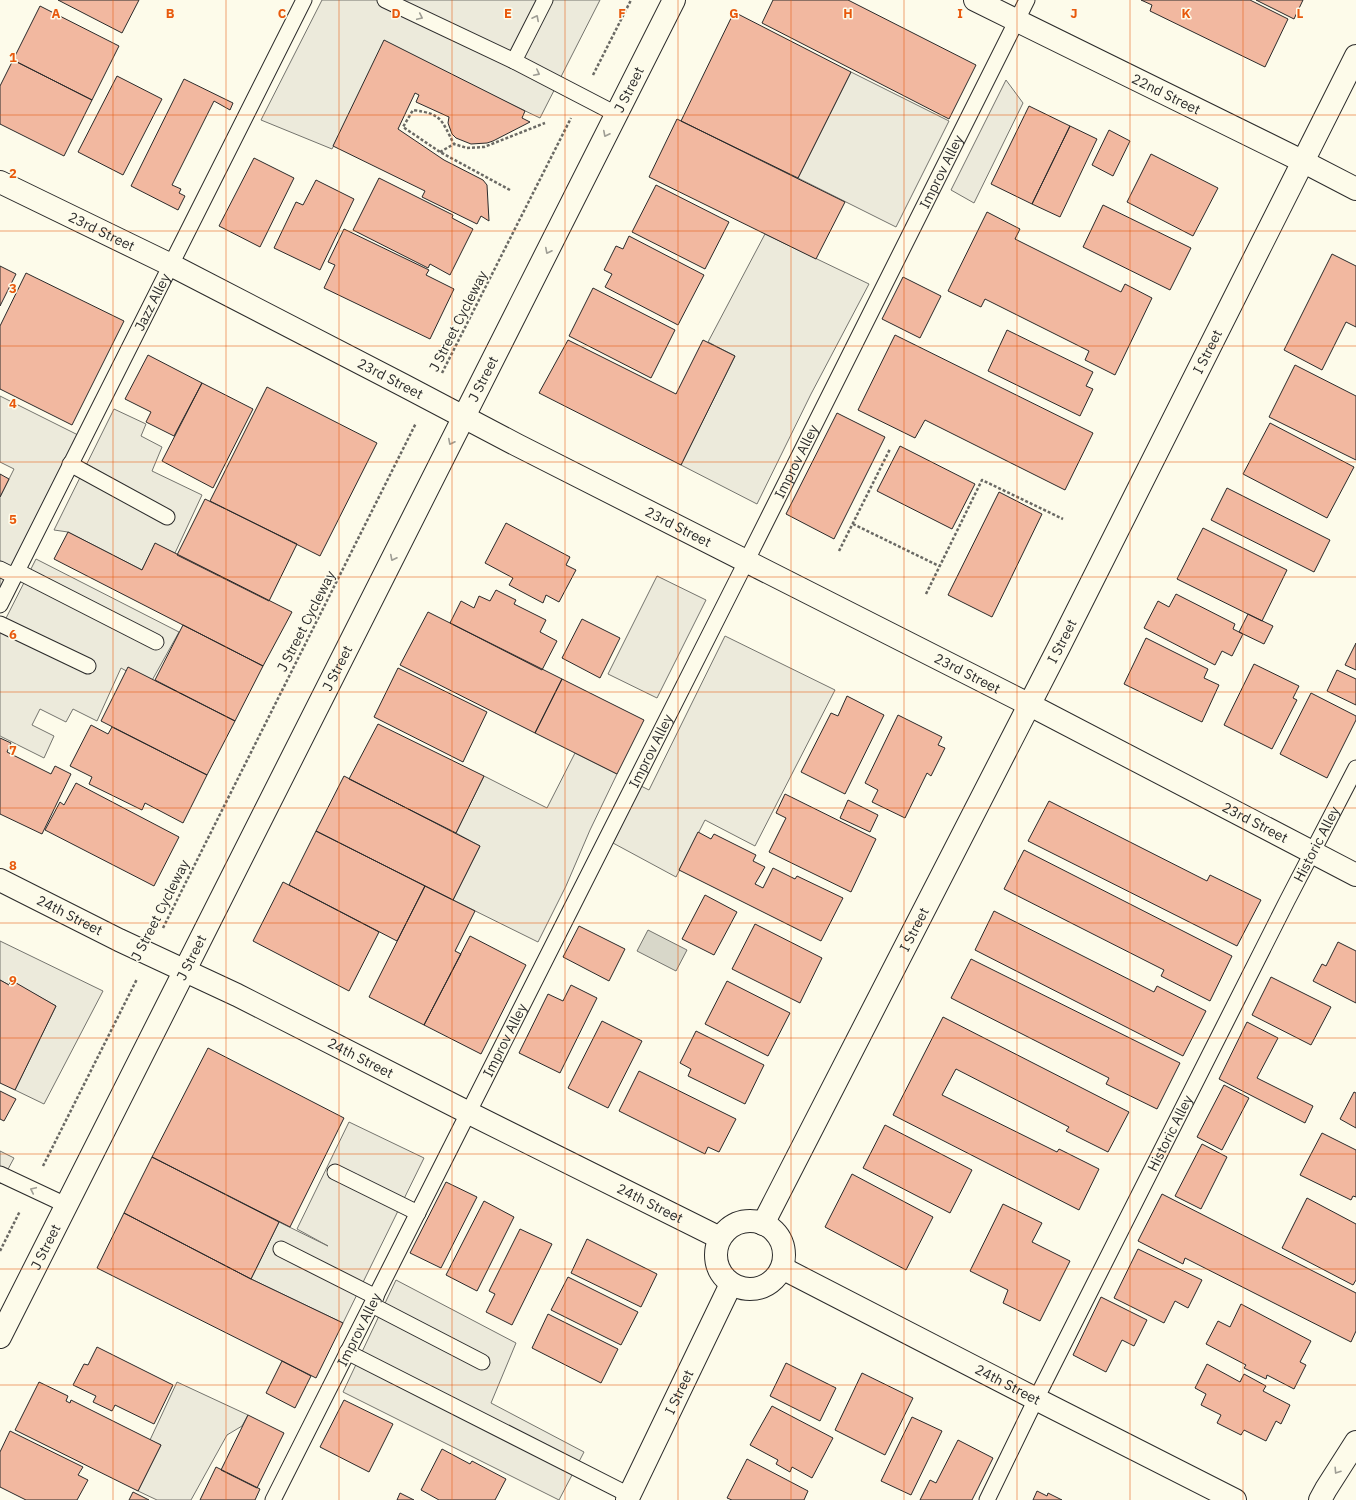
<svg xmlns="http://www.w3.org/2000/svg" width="1356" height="1500" font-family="'IBM Plex Sans',sans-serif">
<rect width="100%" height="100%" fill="#fdfbea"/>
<path fill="#eceadb" stroke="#74746e" d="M322,0H600L540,118L385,44L332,149L261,120Z
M851,72L949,121L896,227L798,178Z
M1006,80L1023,103L974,203L951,190Z
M765,234L869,284L811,394L757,504L681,465L735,356L708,342Z
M0,396L78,435L0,590V497L14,469L0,462Z
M114,409L146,424L141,436L162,447L152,471L202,495L175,553L155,544L142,570L68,532L54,530Z
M36,559L179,632L150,684L121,668L97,721L73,709L66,722L40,709L32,725L54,736L44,758L0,736V630Z
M657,576L706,600L657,698L608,674Z
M725,636L835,690L755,846L705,820L676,877L613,843L641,786L649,790Z
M575,753L617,774L590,830L566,886L538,942L453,900L480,846L456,833L484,776L547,808Z
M0,941L103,991L44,1104L15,1090L56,1006L11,981L9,985L0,980Z
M349,1122L424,1158L343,1323L251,1279L279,1222L328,1246L297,1229Z
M0,1151L14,1158L0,1184Z
M396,1280L516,1343L491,1403L584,1452L559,1500L343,1392Z
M177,1382L248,1415L242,1426L227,1435L191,1500H157L138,1491L161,1445L150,1440Z"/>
<path fill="#d8d7c9" stroke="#74746e" d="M648,930L687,950L676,971L637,951Z"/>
<path fill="#f2b8a0" stroke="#2b2b2b" d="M58,0H139L122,33Z
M773,0H848L976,65L949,119L762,23Z
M1141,0H1250L1288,19L1265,67L1150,11L1152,5Z
M1256,0H1303L1294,19Z
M40,6L119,46L92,100L13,60Z
M734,12L851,72L798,178L681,121Z
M384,40L525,111L522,118L530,122L493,141L487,143L471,144L456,138L452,134L448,123L449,117L416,102L419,95L415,93L398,129L444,160L483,180L487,185L489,221L481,216L477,224L422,197L425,191L333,146Z
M13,60L92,100L64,156L0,124V86Z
M117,76L162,99L123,175L78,152Z
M184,79L233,103L230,110L214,101L172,185L181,189L179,193L185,196L178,210L131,186Z
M1029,106L1070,126L1032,204L991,184Z
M677,119L845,202L816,259L649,177Z
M1070,126L1097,139L1060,217L1032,204Z
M1109,130L1130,141L1113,176L1092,165Z
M1151,154L1218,188L1193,236L1127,202Z
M254,158L294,178L260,247L219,226Z
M379,178L453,215L452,218L473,229L450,275L430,264L428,268L353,230Z
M316,180L354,199L320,270L274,248L296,202L303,205Z
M656,185L729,222L705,269L632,232Z
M1103,205L1191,248L1170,290L1083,247Z
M987,212L1020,229L1015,239L1121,292L1125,284L1152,298L1115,375L1085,360L1089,351L985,299L981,307L948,291Z
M344,229L429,270L426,275L454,289L430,339L324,288L335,265L328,262Z
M629,236L704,275L678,325L605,287L612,274L604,270L616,246L623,249Z
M1332,254L1356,266V327L1346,322L1322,370L1284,350Z
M0,266L16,274L0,306Z
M26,273L124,321L72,425L0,389V326Z
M903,277L941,296L920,338L882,319Z
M593,288L675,330L651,378L569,336Z
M1007,330L1093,372L1086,386L1093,389L1080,416L988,371Z
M895,335L1093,433L1065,490L925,420L915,438L858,410Z
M568,340L676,394L703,340L735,356L681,465L539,393Z
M148,355L202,383L174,436L146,422L151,412L125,399Z
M1295,365L1356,396V460L1269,417Z
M202,383L253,409L213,488L162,461Z
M267,387L377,443L320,556L210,501Z
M837,413L885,437L834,539L786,514Z
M1270,423L1354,467L1327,518L1243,474Z
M900,446L975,484L952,529L877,491Z
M0,474L9,479L0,497Z
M1227,488L1330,540L1314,572L1211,520Z
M999,492L1042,514L992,617L948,595Z
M205,499L297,544L269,601L177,555Z
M506,523L570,557L566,565L576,570L559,602L546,595L543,603L509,585L513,578L485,563Z
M1203,528L1287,570L1262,621L1177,579Z
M68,532L142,570L155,543L292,612L263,666L54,559Z
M496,590L516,600L514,604L546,620L540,632L557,641L542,670L450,623L461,601L474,608L479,596L490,601Z
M1176,594L1235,624L1233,629L1243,634L1232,656L1222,651L1215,665L1144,628L1158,601L1169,607Z
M428,612L562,679L535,733L400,665Z
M1248,614L1273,626L1264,644L1239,632Z
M582,619L620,638L600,678L562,658Z
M183,625L263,666L235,721L155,680Z
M1146,638L1208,669L1204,678L1219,685L1202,722L1124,684Z
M1356,643V670L1345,665Z
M1254,664L1299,686L1293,698L1297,700L1272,749L1224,725Z
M128,667L235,721L207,775L101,721Z
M398,668L487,712L463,762L374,717Z
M1337,670L1356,679V705L1327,691Z
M562,679L644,720L617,774L535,733Z
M1311,693L1356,716V720L1327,778L1280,754Z
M847,696L884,715L845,794L801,772L831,713L838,716Z
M898,715L942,737L938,745L945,748L931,776L927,773L905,818L872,802L878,790L865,783Z
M378,724L484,776L456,833L349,779Z
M91,725L108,734L112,727L207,775L183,823L145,803L142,810L89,784L92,777L70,766Z
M0,738L11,743L7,752L51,774L55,766L71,774L42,834L0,814Z
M344,776L480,846L453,900L316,831Z
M76,783L179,837L154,886L45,830L60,802L64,805Z
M785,794L876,839L851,892L769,852L786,818L776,813Z
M848,800L878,815L870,832L840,818Z
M1049,801L1207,881L1210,875L1261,900L1237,946L1028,841Z
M316,831L425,886L397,941L289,885Z
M698,832L711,839L714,834L756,855L753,861L765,867L755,884L763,888L773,868L795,879L797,876L843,898L821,941L679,870Z
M1024,850L1232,956L1210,1001L1161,976L1164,970L1004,889Z
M283,882L379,932L349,991L253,941Z
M425,886L475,911L455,951L461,954L424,1025L369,997Z
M705,895L737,912L714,955L682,939Z
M994,911L1154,992L1157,986L1206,1011L1183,1056L975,950Z
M755,924L822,958L800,1003L732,969Z
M579,926L625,949L609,981L563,957Z
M470,936L526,965L481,1054L424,1025Z
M1338,942L1356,951V1003L1313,981L1322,964L1326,966Z
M971,959L1180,1063L1157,1109L1106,1084L1109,1078L951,998Z
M1271,977L1331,1007L1311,1045L1252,1015Z
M0,980L9,985L11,980L56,1006L15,1090L0,1083Z
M727,981L790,1013L768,1056L705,1024Z
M571,985L597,998L560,1073L519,1053L548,994L563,1001Z
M943,1017L1129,1112L1108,1152L1066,1131L1069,1127L956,1069L942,1095L1057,1152L1059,1149L1099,1169L1079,1210L893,1115Z
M602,1021L642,1041L608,1108L568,1088Z
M1247,1022L1278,1038L1257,1078L1313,1106L1305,1123L1219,1079Z
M696,1031L764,1065L745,1104L688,1076L691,1069L680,1063Z
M208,1048L344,1118L290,1227L152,1157Z
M639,1071L736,1119L719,1152L708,1147L705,1154L619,1111Z
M1224,1085L1249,1098L1222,1150L1197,1137Z
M0,1091L16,1099L4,1121L0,1119Z
M1354,1092L1356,1093V1128L1340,1119Z
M885,1125L972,1170L950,1213L863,1168Z
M1322,1133L1356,1150V1197L1353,1196L1351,1200L1300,1175Z
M1202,1144L1227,1157L1201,1209L1175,1196Z
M152,1157L279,1222L251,1279L124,1213Z
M852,1174L933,1217L906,1270L825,1227Z
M446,1182L477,1197L441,1268L410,1253Z
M1162,1194L1356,1293V1331L1351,1342L1185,1258L1183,1264L1138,1241Z
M1307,1198L1356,1224V1280L1353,1285L1282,1248Z
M484,1201L514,1217L477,1291L446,1275Z
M1003,1204L1042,1223L1032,1242L1070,1261L1040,1321L1003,1303L1008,1290L970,1271Z
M124,1213L251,1279L343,1323L316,1378L97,1268Z
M520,1229L552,1244L512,1325L486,1312L495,1294L489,1291Z
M587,1239L657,1274L641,1307L571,1273Z
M1138,1249L1202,1280L1188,1308L1175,1301L1164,1323L1114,1298Z
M568,1277L638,1312L621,1345L551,1310Z
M1101,1297L1147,1320L1134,1346L1122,1340L1106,1372L1073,1355Z
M1241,1304L1311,1341L1300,1362L1306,1365L1294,1389L1267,1375L1266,1379L1244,1368L1246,1365L1206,1344L1218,1321L1230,1327Z
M548,1314L618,1349L601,1383L532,1348Z
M97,1347L173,1385L154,1424L115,1405L112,1411L93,1402L96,1396L73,1385L84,1364L88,1365Z
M282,1361L311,1376L295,1408L266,1393Z
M786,1363L836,1388L820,1421L770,1396Z
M1207,1364L1240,1382L1244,1374L1266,1386L1263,1391L1290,1405L1281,1424L1276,1421L1266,1441L1244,1430L1241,1435L1217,1423L1221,1415L1201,1405L1206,1394L1195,1388Z
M862,1373L913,1398L885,1455L835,1430Z
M39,1382L68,1396L66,1401L70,1403L71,1400L161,1445L138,1491L15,1430Z
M344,1400L393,1424L369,1472L320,1447Z
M772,1406L833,1438L812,1478L792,1467L790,1472L776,1464L778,1460L750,1445Z
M248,1415L284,1433L257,1488L221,1470Z
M912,1417L942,1431L911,1495L881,1481Z
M10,1431L83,1467L78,1475L88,1480L77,1500H26L0,1487V1452Z
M958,1440L993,1458L972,1500H920L930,1480L936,1483Z
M442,1449L470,1464L472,1461L506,1479L495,1500H439L421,1490Z
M747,1459L808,1491L804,1500H732L727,1498Z
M216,1467L260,1489L255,1500H200Z
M1037,1491L1047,1496L1048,1493L1062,1500H1033Z
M133,1492L149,1500H129Z
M400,1493L414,1500H397Z"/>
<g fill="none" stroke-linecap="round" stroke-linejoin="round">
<g stroke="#2b2b2b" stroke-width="17">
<g id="lane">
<path d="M385,0L514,61L616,114"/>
<path d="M514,61L545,0"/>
<path d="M70,464L167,517"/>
<path d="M0,569L14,576"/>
<path d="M17,571L156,642"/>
<path id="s1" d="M0,605L304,0"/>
<path d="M0,624L88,666"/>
<path d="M335,1172L418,1213"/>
<path d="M0,1174L66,1205"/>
<path d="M281,1249L376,1297"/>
<path d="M372,1305L482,1362"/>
<path d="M347,1352L629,1495"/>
<path id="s2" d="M273,1500L746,562L1027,0"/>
<path id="s3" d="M987,1500L1036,1399L1287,901L1356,768"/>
</g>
</g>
<g stroke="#2b2b2b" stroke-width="24">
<g id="street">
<path id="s4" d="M975,0L1302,161L1356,189"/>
<path id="s5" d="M0,182L171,265L403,385L517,445L1030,705L1356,875"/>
<path id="s6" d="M0,880L119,940L237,995L469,1113L720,1238"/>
<path id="s7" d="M782,1268L1036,1399L1235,1500"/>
<path d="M1320,1500L1326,1489L1356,1442"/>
</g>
</g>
<g stroke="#2b2b2b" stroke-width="24">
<g id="secondary">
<circle cx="750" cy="1255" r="34"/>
<path id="s8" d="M763,1224L1060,645L1356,56"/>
<path id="s9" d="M0,1337L674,0"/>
<path id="s10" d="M627,1500L731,1284"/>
</g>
</g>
<path stroke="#6a6964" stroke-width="2.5" stroke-dasharray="3 2" stroke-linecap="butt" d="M593,75L631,0
M440,152L454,144
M510,190L440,152L403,127L413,110C443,114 441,120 454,144L467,148L484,147L545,123
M442,373L571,118
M853,524L939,566
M839,551L890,449
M926,594L982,480L1063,519
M163,928L416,423
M43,1166L137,979
M0,1251L20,1211"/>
<use href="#lane" stroke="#fdfbea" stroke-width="15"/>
<use href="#street" stroke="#fdfbea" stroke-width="22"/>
<use href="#secondary" stroke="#fdfbea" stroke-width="22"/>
</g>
<defs><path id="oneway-chevron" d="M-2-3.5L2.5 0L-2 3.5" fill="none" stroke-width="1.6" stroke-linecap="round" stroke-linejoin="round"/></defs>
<g stroke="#9e9d94">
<use href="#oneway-chevron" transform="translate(420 17) rotate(25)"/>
<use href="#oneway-chevron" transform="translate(536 18) rotate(-63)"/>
<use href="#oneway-chevron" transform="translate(537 73) rotate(27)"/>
<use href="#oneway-chevron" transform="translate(606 134) rotate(117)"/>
<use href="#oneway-chevron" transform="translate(548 251) rotate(117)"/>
<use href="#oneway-chevron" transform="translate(451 442) rotate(117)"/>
<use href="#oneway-chevron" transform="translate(393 558) rotate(117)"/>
<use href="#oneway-chevron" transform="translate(33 1190) rotate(-155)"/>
<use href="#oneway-chevron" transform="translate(1337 1471) rotate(123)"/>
</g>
<path fill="none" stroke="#e8590c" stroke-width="1" stroke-opacity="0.55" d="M113,0V1500M226,0V1500M339,0V1500M452,0V1500M565,0V1500M678,0V1500M791,0V1500M904,0V1500M1017,0V1500M1130,0V1500M1243,0V1500M0,115H1356M0,231H1356M0,346H1356M0,462H1356M0,577H1356M0,692H1356M0,808H1356M0,923H1356M0,1038H1356M0,1154H1356M0,1269H1356M0,1385H1356"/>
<g text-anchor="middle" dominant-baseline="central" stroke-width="3" stroke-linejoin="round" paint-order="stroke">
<g font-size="14" fill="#2b2b2b" stroke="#fdfbea">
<text stroke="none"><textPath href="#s9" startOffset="1397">J Street</textPath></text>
<text stroke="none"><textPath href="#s4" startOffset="213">22nd Street</textPath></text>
<text stroke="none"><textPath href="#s2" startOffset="1487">Improv Alley</textPath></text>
<text stroke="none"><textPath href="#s5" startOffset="113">23rd Street</textPath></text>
<text stroke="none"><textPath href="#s1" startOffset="339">Jazz Alley</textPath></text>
<text transform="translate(458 321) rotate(-63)">J Street Cycleway</text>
<text stroke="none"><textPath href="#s8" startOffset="979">I Street</textPath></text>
<text stroke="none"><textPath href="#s5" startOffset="437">23rd Street</textPath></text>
<text stroke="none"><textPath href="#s9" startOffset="1073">J Street</textPath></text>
<text stroke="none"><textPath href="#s2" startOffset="1163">Improv Alley</textPath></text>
<text stroke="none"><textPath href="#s5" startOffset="761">23rd Street</textPath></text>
<text transform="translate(306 621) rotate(-63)">J Street Cycleway</text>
<text stroke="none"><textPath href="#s8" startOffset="655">I Street</textPath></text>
<text stroke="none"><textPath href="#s9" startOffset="749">J Street</textPath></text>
<text stroke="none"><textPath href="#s5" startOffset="1085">23rd Street</textPath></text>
<text stroke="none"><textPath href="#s2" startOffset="839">Improv Alley</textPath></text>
<text stroke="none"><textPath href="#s5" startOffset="1409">23rd Street</textPath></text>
<text stroke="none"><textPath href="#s3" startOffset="734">Historic Alley</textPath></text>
<text transform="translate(160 910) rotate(-63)">J Street Cycleway</text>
<text stroke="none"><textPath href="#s6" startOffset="78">24th Street</textPath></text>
<text stroke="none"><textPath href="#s8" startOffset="331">I Street</textPath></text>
<text stroke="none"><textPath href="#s9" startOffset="425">J Street</textPath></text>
<text stroke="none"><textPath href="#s2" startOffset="515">Improv Alley</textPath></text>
<text stroke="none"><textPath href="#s6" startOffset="402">24th Street</textPath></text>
<text stroke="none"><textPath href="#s3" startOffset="410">Historic Alley</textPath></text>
<text stroke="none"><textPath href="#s6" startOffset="726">24th Street</textPath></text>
<text stroke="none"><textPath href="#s9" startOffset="101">J Street</textPath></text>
<text stroke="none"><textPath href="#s2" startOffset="191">Improv Alley</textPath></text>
<text stroke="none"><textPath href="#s7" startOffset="254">24th Street</textPath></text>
<text stroke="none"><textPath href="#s10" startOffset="120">I Street</textPath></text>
</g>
</g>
<g font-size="13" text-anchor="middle" font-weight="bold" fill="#e8590c" stroke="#fdfbea" stroke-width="3" stroke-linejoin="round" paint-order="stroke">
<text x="56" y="18">A</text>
<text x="170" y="18">B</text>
<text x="282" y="18">C</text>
<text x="396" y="18">D</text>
<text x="508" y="18">E</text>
<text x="622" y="18">F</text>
<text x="734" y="18">G</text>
<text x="848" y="18">H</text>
<text x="960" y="18">I</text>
<text x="1074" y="18">J</text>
<text x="1186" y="18">K</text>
<text x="1300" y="18">L</text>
<text x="13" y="62">1</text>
<text x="13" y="178">2</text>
<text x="13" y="293">3</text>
<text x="13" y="408">4</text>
<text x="13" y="524">5</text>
<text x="13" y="639">6</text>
<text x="13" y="755">7</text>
<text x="13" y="870">8</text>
<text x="13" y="985">9</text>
</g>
</svg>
